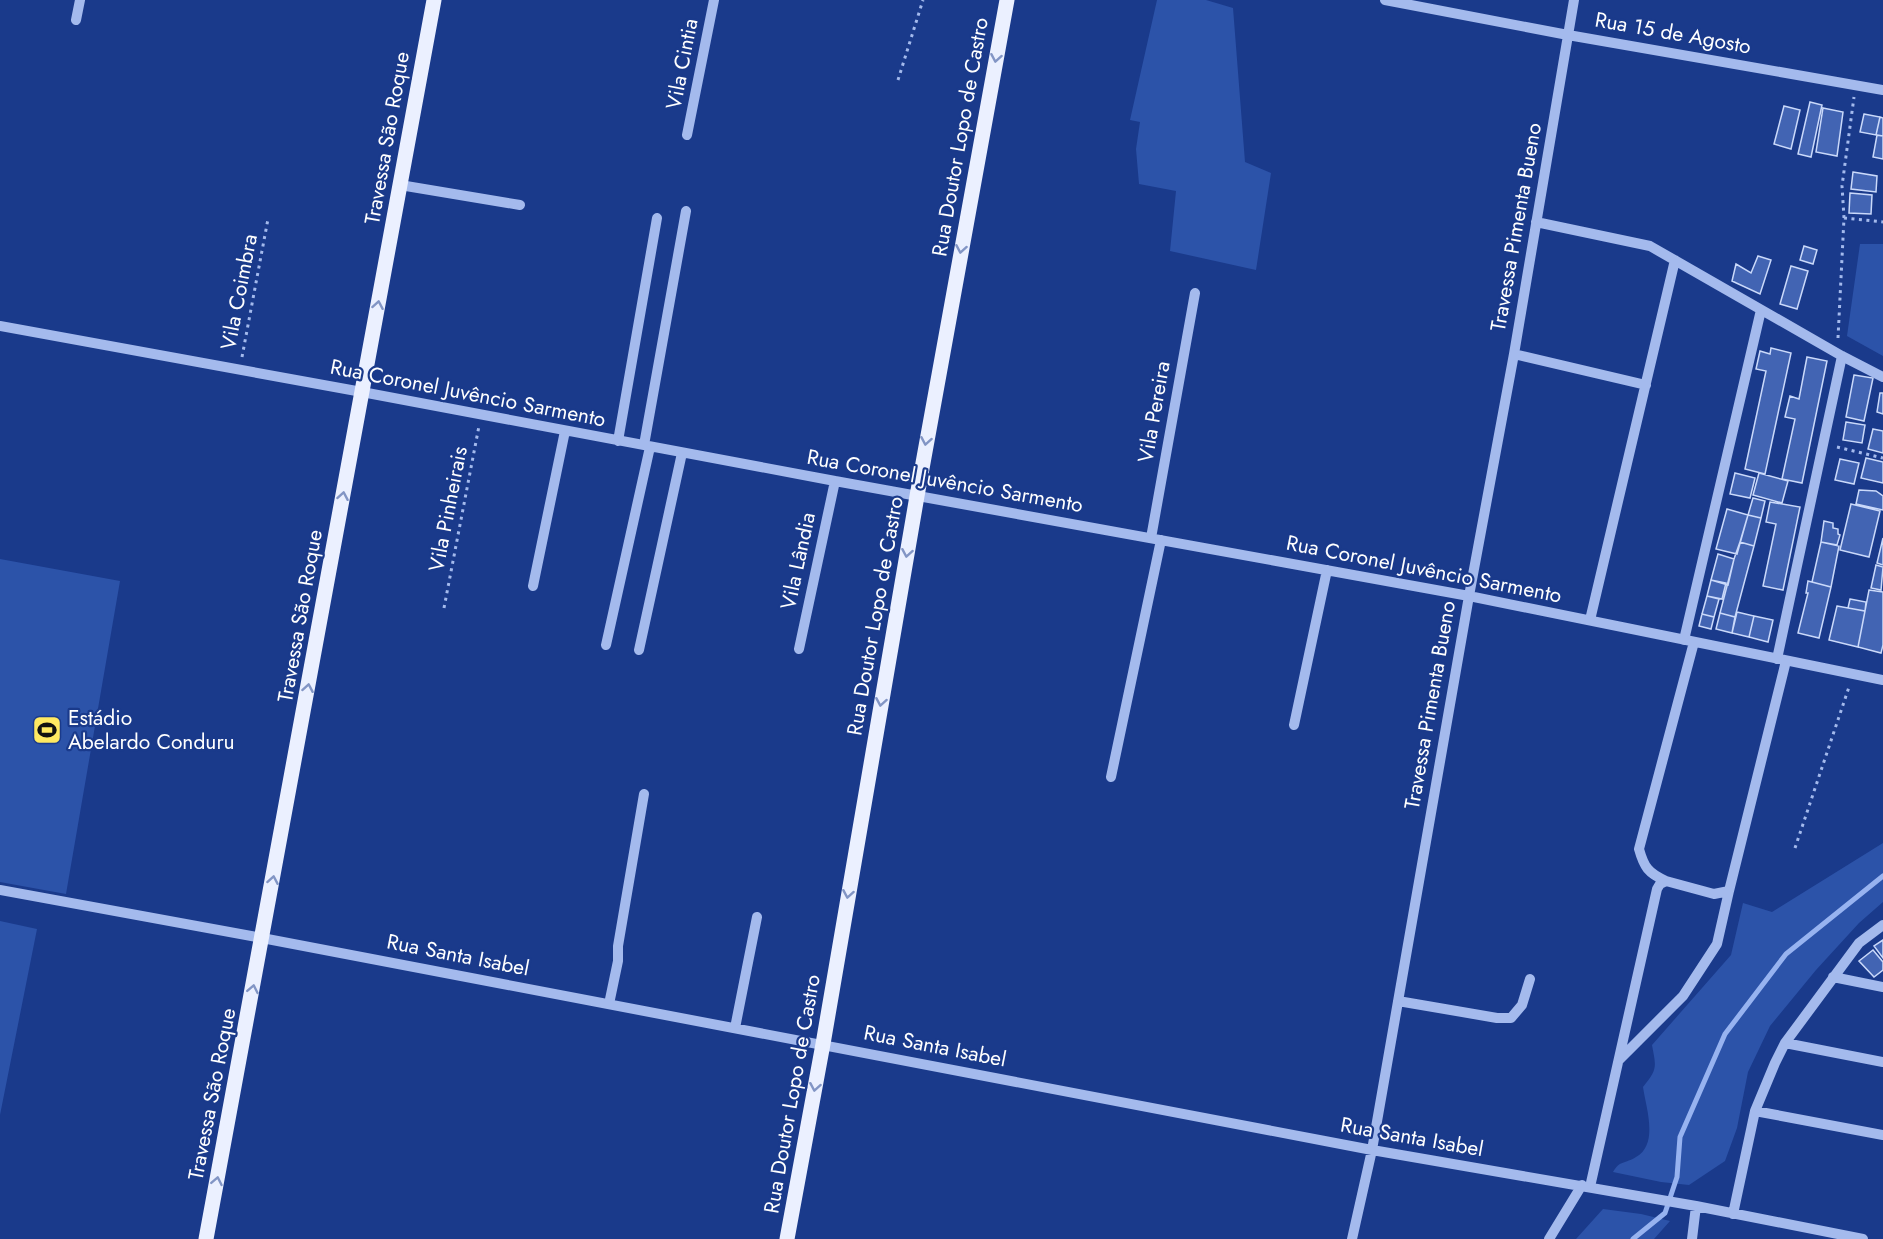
<svg xmlns="http://www.w3.org/2000/svg" width="1883" height="1239" font-family="Jost,sans-serif">
<rect width="100%" height="100%" fill="#1a3a8b"/>
<path fill="#2c53a9" d="M1157,0H1206L1233,8L1245,162L1271,173L1256,270L1170,251L1176,191L1139,184L1136,149L1140,122L1130,120Z
M1860,244H1883V356L1847,336Z
M0,559L120,581L66,894L0,882Z
M1883,843V902L1859,923L1816,970L1770,1026L1748,1072L1737,1128L1725,1161L1689,1185L1661,1182L1613,1172C1620,1160 1625,1164 1636,1157C1659,1144 1646,1108 1643,1087C1658,1069 1656,1067 1652,1045L1731,955L1743,903L1772,912Z
M0,921L37,929L0,1115Z
M1603,1209L1641,1214L1670,1221L1654,1239H1576Z"/>
<g fill="none" stroke-linecap="round" stroke-linejoin="round">
<path stroke="#97b3f0" stroke-width="5" d="M1633,1239L1665,1213L1677,1177L1680,1137L1725,1034L1786,954L1883,876"/>
</g>
<path fill="#4264b3" stroke="#cad9fa" stroke-width="1.5" d="M1810,102L1822,105L1811,157L1798,154Z
M1784,106L1800,110L1791,149L1774,144Z
M1823,108L1843,112L1837,156L1816,152Z
M1864,114L1880,117L1876,135L1860,132Z
M1880,117L1883,118V136L1876,135Z
M1877,135L1883,136V159L1873,157Z
M1853,172L1877,176L1876,192L1851,189Z
M1850,193L1872,195L1871,214L1849,213Z
M1804,246L1817,250L1813,264L1800,260Z
M1758,256L1771,260L1760,294L1732,281L1736,264L1751,273Z
M1791,266L1808,271L1797,309L1780,304Z
M1771,348L1791,353L1765,474L1745,469L1766,371L1756,369L1760,351L1770,354Z
M1807,357L1827,361L1802,483L1782,479L1795,419L1785,417L1790,396L1799,399Z
M1854,375L1873,378L1864,421L1846,417Z
M1880,393H1883V414L1877,412Z
M1846,422L1865,425L1862,443L1843,440Z
M1873,429L1883,431V453L1868,449Z
M1866,458L1883,462V483L1861,478Z
M1840,459L1859,463L1854,484L1835,480Z
M1735,473L1755,478L1750,498L1730,494Z
M1759,473L1788,481L1782,503L1753,495Z
M1859,490L1876,491L1883,496V510L1856,504Z
M1753,498L1765,501L1761,518L1748,515Z
M1770,502L1800,507L1783,590L1763,586L1776,524L1766,522Z
M1851,504L1880,511L1869,557L1840,550Z
M1727,509L1748,515L1737,554L1716,549Z
M1748,515L1761,518L1754,546L1740,542Z
M1824,521L1833,523V528L1838,529V534L1840,535L1837,545L1821,542Z
M1883,538V565L1877,563Z
M1740,542L1754,546L1735,617L1720,613L1734,559Z
M1821,542L1839,546L1831,587L1812,582Z
M1718,554L1734,559L1728,585L1711,580Z
M1876,565L1883,567L1881,590L1871,588Z
M1711,580L1726,583L1722,599L1707,596Z
M1808,581L1831,587L1819,638L1798,633L1808,593H1806Z
M1869,590L1883,592V645L1881,653L1858,647Z
M1707,596L1719,599L1714,617L1702,614Z
M1850,599L1866,602L1865,611L1848,608Z
M1837,606L1865,611L1858,647L1829,640Z
M1737,612L1754,616L1749,637L1732,633Z
M1720,613L1735,617L1732,633L1716,629Z
M1702,614L1714,617L1711,629L1699,626Z
M1754,616L1773,620L1768,642L1749,637Z
M1883,940V958L1874,946Z
M1873,950L1883,962V970L1874,977L1859,961Z"/>
<g fill="none" stroke-linecap="round" stroke-linejoin="round">
<path stroke="#a4baed" stroke-width="3" stroke-dasharray="3 4.5" stroke-linecap="butt" d="M898,80L923,0
M1844,218L1883,222
M1838,338L1844,218L1842,186L1854,97
M242,357L268,219
M1837,447L1883,458
M444,608L479,426
M1795,848L1849,687"/>
<path stroke="#a4baed" stroke-width="10" d="M1385,0L1568,35L1883,90
M76,20L80,0
M687,135L714,0
M400,185L520,205
M1536,222L1650,246L1842,356L1883,377
M0,326L362,392L835,481L1469,596L1883,680
M1514,354L1646,385
M618,441L657,218
M644,445L686,211
M1151,538L1195,293
M533,586L565,431
M1590,620L1675,260
M1684,640L1761,310
M606,645L650,447
M799,649L835,481
M639,650L682,453
M1777,659L1842,356
M1294,725L1327,570
M1111,777L1161,540
M1666,881C1648,873 1644,867 1639,849L1694,642
M0,890L262,938L1372,1150L1696,1206L1863,1239
M1833,977L1883,987
M1398,1001L1497,1018H1511L1522,1005L1530,979
M609,1004L618,961V946L644,794
M735,1028L757,917
M1785,1043L1883,1062
M1619,1060L1683,996L1717,944L1729,891
M1755,1111L1883,1135
M1590,1187L1657,889L1660,884L1666,881L1714,894L1729,891L1786,661
M1733,1214L1755,1111L1775,1063L1785,1043L1859,943L1883,925
M1352,1239L1372,1150L1469,596L1514,354L1574,0
M1549,1239L1582,1185
M1692,1239L1696,1206"/>
<path stroke="#ebf0ff" stroke-width="15" d="M206,1239L434,0
M787,1239L823,1044L917,496L1007,0"/>
</g>
<defs><path id="oneway-chevron" d="M-2-3.5L2.5 0L-2 3.5" fill="none" stroke-width="1.6" stroke-linecap="round" stroke-linejoin="round" transform="scale(1.5)"/></defs>
<g stroke="#8295c5">
<use href="#oneway-chevron" transform="translate(996 58) rotate(100)"/>
<use href="#oneway-chevron" transform="translate(961 249) rotate(100)"/>
<use href="#oneway-chevron" transform="translate(378 305) rotate(-80)"/>
<use href="#oneway-chevron" transform="translate(926 441) rotate(100)"/>
<use href="#oneway-chevron" transform="translate(343 496) rotate(-80)"/>
<use href="#oneway-chevron" transform="translate(907 553) rotate(100)"/>
<use href="#oneway-chevron" transform="translate(308 688) rotate(-80)"/>
<use href="#oneway-chevron" transform="translate(881 702) rotate(100)"/>
<use href="#oneway-chevron" transform="translate(273 880) rotate(-80)"/>
<use href="#oneway-chevron" transform="translate(848 894) rotate(100)"/>
<use href="#oneway-chevron" transform="translate(253 989) rotate(-79)"/>
<use href="#oneway-chevron" transform="translate(815 1087) rotate(100)"/>
<use href="#oneway-chevron" transform="translate(217 1181) rotate(-79)"/>
</g>
<defs>
<g id="stadium-square" transform="scale(1.5)"><rect x="-9" y="-9" width="18" height="18" rx="4" fill="#ffe961" stroke="#1a3a8b"/><path d="M0-5a6.5 5 0 1 0 0 10a6.5 5 0 1 0 0-10ZM-3.5-1.8h7v3.6h-7Z" fill="#111"/></g>
</defs>
<g fill-rule="evenodd">
<use href="#stadium-square" x="47" y="730"/>
</g>
<g text-anchor="middle" dominant-baseline="central" stroke-width="4.5" stroke-linejoin="round" paint-order="stroke">
<g font-size="21" fill="#fff" stroke="#1a3a8b">
<text transform="translate(1673 33) rotate(10)">Rua 15 de Agosto</text>
<text transform="translate(682 64) rotate(-79)">Vila Cintia</text>
<text transform="translate(960 137) rotate(-80)">Rua Doutor Lopo de Castro</text>
<text transform="translate(387 138) rotate(-80)">Travessa São Roque</text>
<text transform="translate(1516 227) rotate(-80)">Travessa Pimenta Bueno</text>
<text transform="translate(239 292) rotate(-79)">Vila Coimbra</text>
<text transform="translate(468 393) rotate(11)">Rua Coronel Juvêncio Sarmento</text>
<text transform="translate(1154 412) rotate(-80)">Vila Pereira</text>
<text transform="translate(945 481) rotate(10)">Rua Coronel Juvêncio Sarmento</text>
<text transform="translate(448 509) rotate(-79)">Vila Pinheirais</text>
<text transform="translate(798 561) rotate(-78)">Vila Lândia</text>
<text transform="translate(1424 569) rotate(11)">Rua Coronel Juvêncio Sarmento</text>
<text transform="translate(300 616) rotate(-80)">Travessa São Roque</text>
<text transform="translate(875 616) rotate(-80)">Rua Doutor Lopo de Castro</text>
<text transform="translate(1430 705) rotate(-80)">Travessa Pimenta Bueno</text>
<text transform="translate(458 955) rotate(11)">Rua Santa Isabel</text>
<text transform="translate(935 1046) rotate(11)">Rua Santa Isabel</text>
<text transform="translate(212 1094) rotate(-79)">Travessa São Roque</text>
<text transform="translate(792 1094) rotate(-80)">Rua Doutor Lopo de Castro</text>
<text transform="translate(1412 1137) rotate(10)">Rua Santa Isabel</text>
</g>
<g font-size="21" fill="#fff" stroke="#1a3a8b" text-anchor="start">
<text x="68" y="718">Estádio<tspan x="68" dy="24">Abelardo Conduru</tspan></text>
</g>
</g>
</svg>
